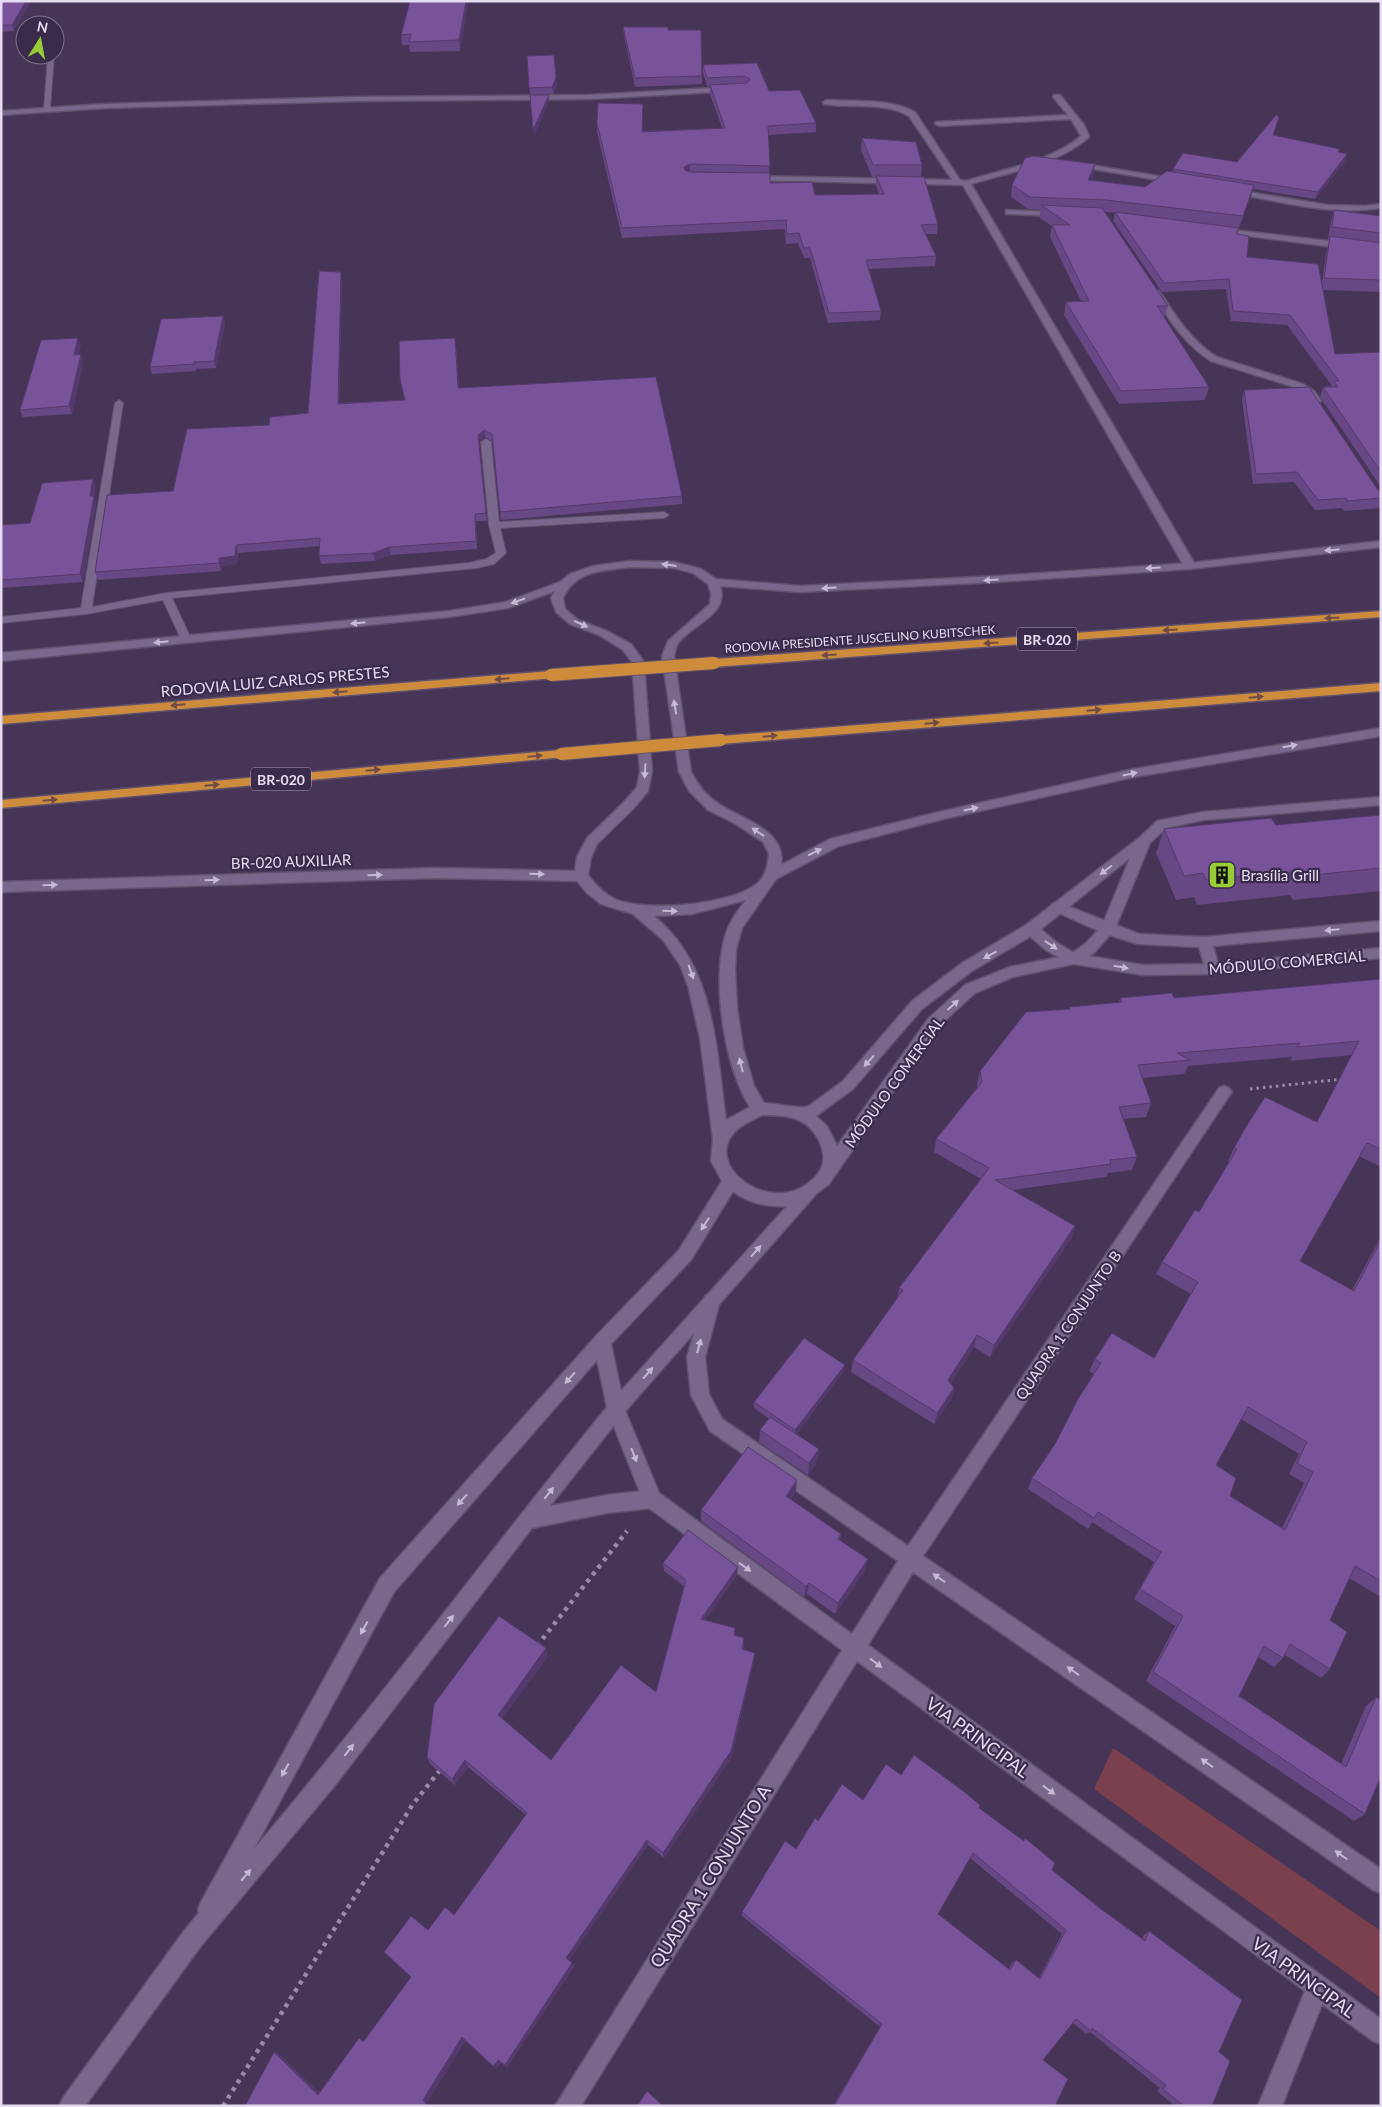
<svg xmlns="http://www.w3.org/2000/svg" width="1382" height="2107" font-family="Lato,sans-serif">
<rect width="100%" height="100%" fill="#463556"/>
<path fill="#7b404d" d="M1113,1748L1381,1931V1998L1094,1789Z"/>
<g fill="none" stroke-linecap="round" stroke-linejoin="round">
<g stroke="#60526e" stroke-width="2">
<path id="lane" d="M48,55H54L50,109L47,111L44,109Z
M119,400L123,403L92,607L166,593L468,563L486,559L496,553L489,525L481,442L486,439L491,442L499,522L664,512L669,515L664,518L500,528L506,553L494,564L477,568L172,598L191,639L186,642L181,639L163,600L86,614L1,623V617L81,608L115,403Z"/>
</g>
<g stroke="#60526e" stroke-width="3">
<path id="street" d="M730,87L734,89L733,91L590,99L356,101L105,108L1,115V111L105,104L356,97L590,95Z
M1054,95H1060L1084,125L1089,136L1088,138C1056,165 1010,172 971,184L1196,566L1194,568L1190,569L1184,566L963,185L749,180L745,178L749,176L952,180L909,116C883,101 853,109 824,104L823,102L827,100C856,102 888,98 915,112L960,180L966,181C1004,169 1050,162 1081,136L1071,119L939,126L935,124L936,122L1068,115L1053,97Z
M1072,162L1176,179L1180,181L1176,183L1075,166L1071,164Z
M1230,189L1327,205L1365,206L1381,204V208C1331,216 1282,202 1233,193H1230Z
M1006,210L1059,212L1063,214L1059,216L1009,214H1006Z
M1215,228L1381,247V253L1218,232H1215Z
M1156,290L1159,291C1176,316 1191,341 1217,357L1303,384L1314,391L1321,401L1316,404L1313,403L1307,395L1297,388L1211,361C1184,344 1169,319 1152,293Z
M1057,902L1139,934L1204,937L1381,921V931L1213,946L1218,963L1381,948V958L1213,974L1143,975L1068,963L1046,950L1026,933L1024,929L1026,925H1036L1056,942L1076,954L1143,965L1204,964L1199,947L1138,944L1103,933L1052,910L1050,907L1052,904Z
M1224,1086L1229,1088L1232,1092L1229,1096L923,1556L1381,1869V1893L1373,1890L913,1572L868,1645L1381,2019V2044L1373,2041L1322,2004L1282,2106H1258L1305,1991L857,1661L581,2106H555L842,1650L645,1505L607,1409L610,1403L616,1401L622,1403L659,1493L852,1634L898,1561L710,1431L691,1395L687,1357L705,1296L711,1294L717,1296L720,1301L705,1357L709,1394L722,1419L908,1546L1219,1088Z"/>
</g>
<g stroke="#60526e" stroke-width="3">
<path id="secondary" d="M1381,541V547L1190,569L997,582L800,592L720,586C730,616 690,624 677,645C676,648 675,653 674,656L691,772C698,785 706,796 719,804C741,819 787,830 781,865L830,839L943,811L1134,769L1381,728V736L1134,777L943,819L839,846L776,879L742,928L736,950L735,969L737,1008L743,1048L754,1086L764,1103C776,1103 800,1110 809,1106L843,1081L912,1001L962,963L1026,925L1139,838L1157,821L1203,812L1381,797V805L1203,820L1166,828L1150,843L1115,929L1095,952L1078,963L1013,977L975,993L938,1027L829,1184L817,1193L622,1415L550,1506L607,1495L652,1490L659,1493L661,1499L659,1505L652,1508L607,1513L532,1528L336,1784L200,1947L85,2106H59L63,2098L184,1931L199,1913L198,1910L201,1902L380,1578L596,1336L679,1250L722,1181L711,1161L713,1139L700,1038L688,986L680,965L663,940L633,914L601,904L587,893L577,881L435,878L1,892V882L435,868L575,871L577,857L587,838L624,802L637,787L640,771L632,662L623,650L599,635L570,624L556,612L551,598L555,591L508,608L449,617L1,661V653L449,611L506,602L560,582L570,574L593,566L630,561L674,562L701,569L716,579L800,586L997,576L1190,563ZM630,567L674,568L693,573L708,584L711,594L710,604L668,641L662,656L679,772L689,791L708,810L734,823L763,842L769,854C768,864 766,875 759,882C735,905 647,912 617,900C605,895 596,886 588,875L591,857L597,844L634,808L648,791L652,771L644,662L631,644L607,631L578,620L565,609L563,598C576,570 602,571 630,567ZM1130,858L1102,926L1085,944L1069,955L1010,967L965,985L928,1019L837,1146L827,1126L816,1116L853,1089L922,1009L972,971L1036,933ZM746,900C738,910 730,921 726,933C711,980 724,1066 750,1107L726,1120C716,1048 715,966 654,916L692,914ZM762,1115C773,1115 786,1115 796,1119C816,1126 833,1156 817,1175C775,1224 695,1163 739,1128C745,1123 755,1119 762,1115ZM733,1191C749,1204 768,1207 787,1206L621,1391L611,1344L691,1260ZM597,1360L607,1407C488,1553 376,1705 254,1849L394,1592Z"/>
</g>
<g stroke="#60526e" stroke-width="3">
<path id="highway" d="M1381,611V617L714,667L708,663L714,659Z
M551,671L557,675L555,678L1,724V716Z
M1381,683V691L721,744L715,740L721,736Z
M561,750L565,751L567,754L565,757L1,808V800Z"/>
</g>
<path stroke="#988ba6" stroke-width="3" stroke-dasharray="2.5 4" stroke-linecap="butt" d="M1250,1089L1343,1079"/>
<path stroke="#988ba6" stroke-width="4.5" stroke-dasharray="4 5" stroke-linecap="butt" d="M537,1646L627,1531
M223,2106L413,1804L441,1769"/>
<use href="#lane" fill="#79678c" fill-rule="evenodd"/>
<use href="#street" fill="#79678c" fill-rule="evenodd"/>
<use href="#secondary" fill="#79678c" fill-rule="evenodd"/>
<use href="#highway" fill="#cf8b3c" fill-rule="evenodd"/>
<g stroke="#60526e" stroke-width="14" stroke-linecap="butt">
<path id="highway-bridge" d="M551,675L714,663
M561,754L721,740"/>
</g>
<use href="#highway-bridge" stroke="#cf8b3c" stroke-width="12"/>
</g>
<path fill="#674784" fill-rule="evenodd" d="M1,1H31L14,31L1,32Z
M468,1L460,51L410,52L409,45H402L401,35Z
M623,27L668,30H701L702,84L635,87L624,36Z
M527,56L557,85L553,94H530Z
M757,63L769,91L816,123V132L768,135L770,183L815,195L879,194L876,185V177H872L861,150L862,138L922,165L921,177L938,224L937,234H926L936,256L935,266L869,269L881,311L880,320L828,323L810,258H804L798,243L786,244L785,229L622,238L597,132V123L643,112L642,131L722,128L710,94V86H707L703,73V65Z
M1277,124L1273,135L1347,154L1345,161L1315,199L1253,189L1237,234L1247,257L1322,282L1327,248L1330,239H1328L1331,221L1334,210L1381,216V292L1323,290L1335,354L1381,352V487L1320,397L1323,387L1332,386L1287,325L1231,321L1226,289L1162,292L1113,221L1115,213L1105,212L1168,306L1164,318L1209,387L1205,400L1119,404L1064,315L1066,302L1081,301L1050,237L1052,226L1039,217L1041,210L1028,209L1011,197L1012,185L1093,176L1091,180L1145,187L1172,172L1173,169L1237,162Z
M342,280L339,403L404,400L400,379L456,346L459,388L682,496V504L501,520L493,442L485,437L479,442L487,521H476L477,549L391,555L375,561L321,564L319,556L320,546L238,553L237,564L222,566L221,571L98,580L95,572L173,491L269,425L308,413Z
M223,316L225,323L216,368L196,369V371L152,374L150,367Z
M81,346L78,354L83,362L72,414L23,417L20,410Z
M1244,390L1381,492V508L1344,511L1342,508L1315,510L1294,482L1253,484L1242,400Z
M96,487L94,496L96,504L83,582L1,588V525L30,523Z
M1381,815V891L1293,900L1290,895L1197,905L1194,897L1176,900L1156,853L1164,829L1276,825Z
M1381,979V1167L1359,1156L1300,1261L1352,1290L1381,1237V1597L1349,1578L1330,1620V1669L1321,1678L1285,1655L1283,1658L1274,1667L1258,1657L1239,1696L1341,1764L1366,1706L1376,1697L1365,1814L1354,1821L1146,1681L1175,1626L1134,1599L1154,1562L1092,1522L1088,1529L1028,1489L1032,1478L1055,1444L1094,1374L1089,1371L1095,1359L1154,1358L1191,1294L1156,1274L1162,1262L1199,1212L1229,1162L1228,1161L1234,1148L1317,1122L1352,1055L1290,1061L1292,1057L1188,1066L1184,1074L1142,1078L1151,1103L1146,1117L1123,1119L1137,1157L1132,1170L1108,1173L1106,1177L1013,1190L1075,1226L1071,1239L990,1357L974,1347L951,1383L954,1388L951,1400L934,1424L851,1372L853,1360L897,1299L899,1288L981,1179L934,1152L936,1139L977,1088V1085L980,1071L1069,1010V1007L1119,1003L1120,998H1174ZM1241,1419L1299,1454L1289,1474L1304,1483L1282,1528L1230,1496L1216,1465Z
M844,1371L796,1434L819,1449L817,1462L808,1475L759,1442L760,1430L769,1419L754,1408V1402Z
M796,1492L791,1499L841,1534L840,1540L865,1571L835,1614L807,1594L804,1597L701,1521V1510Z
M663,1563L737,1575L705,1620L735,1628V1635L744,1645L743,1650L755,1653L754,1660L731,1758L664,1858L648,1845L569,1960L574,1967L507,2067L501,2063L496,2069L465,2041L427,2102L245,2106L274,2052L280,2055L319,2093L359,2038L364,2041L411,1977L428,1930L454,1915L526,1815L468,1767L455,1785L430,1764L427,1757L548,1656L502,1719L551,1760L656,1692L684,1586L664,1571Z
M901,1775L979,1808L1024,1841L1025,1838L1052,1870L1101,1909L1142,1939L1144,1935L1149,1931L1219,2052L1212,2106H1175L1157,2091L1160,2088L1090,2032L1086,2034L1073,2023L1043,2060L1055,2106H833L880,2027L742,1916V1912L796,1849L818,1821L863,1800ZM970,1858L1062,1934L1039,1978L1016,1960L1012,1963L1009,1969L938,1914Z"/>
<path fill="#543a6c" d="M26,1H31L14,31L12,25Z
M466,1H468L460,51L459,40Z
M556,78L557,85L553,94L552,87Z
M549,95V102L534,136L533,130Z
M1347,154L1345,161L1315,199L1318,192Z
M690,164V173L684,176V167Z
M1095,164L1093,176L1086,192L1088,180Z
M1254,185L1251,197L1239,228L1243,216Z
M341,272L342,280L339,411L338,404Z
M223,316L225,323L216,368L214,361Z
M78,338L81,346L76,362L74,355Z
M81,354L83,362L72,414L69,406Z
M484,430L485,437L479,442L487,521L478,435Z
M93,479L96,487L94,496L96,504L83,582L80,574L90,496Z
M236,545L238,553L237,564L222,566L221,571L219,563V558Z
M389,547L391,555L375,561L373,553Z
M1075,1226L1071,1239L990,1357L994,1345Z
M977,1335L974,1347L945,1392L948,1380Z
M845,1365L844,1371L795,1436V1430Z
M954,1388L951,1400L934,1424L937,1413Z
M819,1449L817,1462L808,1475L809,1463Z
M797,1480L796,1492L785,1507L786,1496Z
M868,1559L865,1571L835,1614L838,1603Z
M738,1567L737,1575L701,1626V1619Z
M809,1583L807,1594L804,1597L806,1586Z
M546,1648L548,1656L500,1722L498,1715Z
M755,1653L754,1660L731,1758L664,1858L663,1853Z
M465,1760L468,1767L455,1785L452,1779Z
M647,1840L648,1845L568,1962L566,1958Z
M572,1963L574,1967L507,2067L505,2065Z
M462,2037L465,2041L427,2102L430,2106H428L423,2100Z
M274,2052L280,2055L323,2097L318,2095Z
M498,2060L501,2063L496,2069L493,2066Z"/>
<path fill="#78539a" stroke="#543a6c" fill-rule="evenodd" d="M1,1H26L12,25H1Z
M410,1H466L459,40L409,42L411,34L401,35Z
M623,27H668V30H701L702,76L635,78Z
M554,55L556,78L552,87L529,88L527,56Z
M757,63L769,91L800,90L816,123L768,126L770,166L690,164L684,167L685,170L690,172L770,173V183L812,182L815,195L884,194L876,176L924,177L938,224L921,225L936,256L866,260L881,311L829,313L810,248H804L799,233L787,234L786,220L622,228L597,123L598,103L643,104L642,132L725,128L710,85L747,83L750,79L744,76L707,78L703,65Z
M530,95H549L533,130Z
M1276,115L1279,117L1273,135L1340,149L1338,152L1347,154L1318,192L1173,169L1183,153L1237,162Z
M862,138L916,142L922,165H873Z
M1033,156L1095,164L1088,180L1145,187L1167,171L1254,185L1243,216L1106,200L1030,197L1012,185L1025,158Z
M1041,205L1102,208L1168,306H1157L1209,387L1121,391L1066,302L1089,301L1052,225H1070Z
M1334,210L1381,216V233L1332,227Z
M1115,212L1239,228L1236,234L1249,236L1247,257L1318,264L1335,354L1381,352V472L1323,387H1338L1334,381H1339L1290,315L1233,311L1229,279L1164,283Z
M1330,236L1381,243V280L1324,278Z
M319,271L341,272L338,404L405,400L400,379L399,341L455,338L458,388L656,377L682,496L500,512L492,434L484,430L478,435L486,513L475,514L476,541L389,547L373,553L319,556L320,538L236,545L235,556L219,558V563L95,572L107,495L173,491L187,429L269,425L270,417L308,413Z
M223,316L214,361L194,362V364L150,367L161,319Z
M78,338L74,355L81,354L69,406L20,410L41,340Z
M1309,387L1378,490L1381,492V498L1347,501L1346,498L1318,500L1297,472L1256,474L1244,390Z
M93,479L90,496H94L80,574L1,580V525L30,523L42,483Z
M1381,815V868L1303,876L1301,871L1206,880L1203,873L1184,876L1164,829L1271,818L1276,825Z
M1381,979V1149L1367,1143L1300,1261L1354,1291L1381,1240V1581L1355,1566L1330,1620L1347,1632L1330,1669L1290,1644L1283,1658L1264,1646L1239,1696L1346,1767L1376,1697L1381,1700V1776L1365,1814L1153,1672L1183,1616L1140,1589L1161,1552L1098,1512L1094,1518L1032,1478L1055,1444L1078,1399L1101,1363L1095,1359L1112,1333L1154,1358L1198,1282L1162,1262L1195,1210L1199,1212L1237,1149L1234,1148L1244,1130L1265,1097L1317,1122L1359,1041L1297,1047L1300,1043L1177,1053L1190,1060L1138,1065L1151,1103L1119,1107L1137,1157L1110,1160L1111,1164L995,1180L1075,1226L994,1345L977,1335L948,1380L954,1388L937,1413L853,1360L903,1290L899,1288L989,1168L936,1139L982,1082L980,1071L1026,1012L1070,1009L1069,1007L1122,1002L1120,998L1172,993L1174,998ZM1248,1407L1307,1442L1297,1463L1313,1472L1285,1530L1230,1496L1236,1478L1216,1465Z
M804,1338L845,1365L795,1430L754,1402Z
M770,1417L819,1449L809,1463L760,1430Z
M748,1447L797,1480L786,1496L841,1534L838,1539L868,1559L838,1603L809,1583L806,1586L701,1510Z
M688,1530L738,1567L701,1619L735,1628L734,1635L744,1638L742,1649L755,1653L731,1751L663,1853L647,1840L566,1958L572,1963L505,2065L498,2060L493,2066L462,2037L423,2100L428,2106H245L274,2052L318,2095L359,2038L363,2042L411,1977L384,1952L411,1916L428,1930L445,1907L454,1915L527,1813L465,1760L452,1779L427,1757L434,1704L499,1616L546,1648L498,1715L551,1760L621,1665L656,1692L686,1580L663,1563Z
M914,1755L962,1790L980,1805L979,1808L1024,1841L1025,1838L1055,1863L1052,1870L1101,1909L1145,1941L1149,1931L1242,2000L1219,2052L1230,2061L1212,2106H1184L1163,2089L1166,2085L1092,2028L1091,2031L1076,2019L1043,2060L1068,2079L1055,2106H834L882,2024L742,1912L785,1841L796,1849L815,1818L818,1821L842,1784L863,1800L886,1764L901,1775ZM973,1853L1066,1930L1040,1979L1016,1960L1010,1970L938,1914Z
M647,2091L663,2106H637Z"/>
<defs><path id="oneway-solid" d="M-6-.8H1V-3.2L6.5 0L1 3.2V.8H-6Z" transform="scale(1.25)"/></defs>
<g fill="#c5b9d3">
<use href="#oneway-solid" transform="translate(1332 550) rotate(174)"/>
<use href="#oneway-solid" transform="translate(669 565) rotate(-172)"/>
<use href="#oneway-solid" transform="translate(1153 568) rotate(176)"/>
<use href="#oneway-solid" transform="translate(991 580) rotate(177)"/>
<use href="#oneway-solid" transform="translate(829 588) rotate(177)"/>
<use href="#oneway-solid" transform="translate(518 601) rotate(160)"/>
<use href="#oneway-solid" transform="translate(358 623) rotate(174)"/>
<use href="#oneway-solid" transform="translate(581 624) rotate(24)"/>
<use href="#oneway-solid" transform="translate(161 642) rotate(174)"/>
<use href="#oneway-solid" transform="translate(675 707) rotate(-99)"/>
<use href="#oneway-solid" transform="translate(1290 746) rotate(-10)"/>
<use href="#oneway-solid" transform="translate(645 771) rotate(94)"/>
<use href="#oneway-solid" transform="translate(1130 774) rotate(-12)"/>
<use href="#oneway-solid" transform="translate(971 809) rotate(-12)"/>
<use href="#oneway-solid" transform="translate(758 832) rotate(-146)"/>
<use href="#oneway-solid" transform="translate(815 852) rotate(-26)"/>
<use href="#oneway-solid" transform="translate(1106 870) rotate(143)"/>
<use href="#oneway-solid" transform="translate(537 874) rotate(2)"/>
<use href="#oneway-solid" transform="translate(375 875) rotate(-2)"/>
<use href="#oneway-solid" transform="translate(212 880) rotate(-2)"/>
<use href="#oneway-solid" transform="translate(50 885) rotate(-2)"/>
<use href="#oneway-solid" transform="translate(670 911) rotate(1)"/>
<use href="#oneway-solid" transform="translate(1332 930) rotate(175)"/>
<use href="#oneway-solid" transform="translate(1051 945) rotate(34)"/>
<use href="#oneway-solid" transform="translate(990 955) rotate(151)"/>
<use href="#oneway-solid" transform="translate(1121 967) rotate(10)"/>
<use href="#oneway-solid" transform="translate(691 972) rotate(70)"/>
<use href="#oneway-solid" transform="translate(953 1005) rotate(-42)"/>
<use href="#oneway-solid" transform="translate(869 1061) rotate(132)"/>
<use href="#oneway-solid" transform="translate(741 1065) rotate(-104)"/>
<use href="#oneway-solid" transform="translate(705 1224) rotate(123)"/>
<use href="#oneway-solid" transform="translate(756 1251) rotate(-48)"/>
<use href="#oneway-solid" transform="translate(699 1346) rotate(-75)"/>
<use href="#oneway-solid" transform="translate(648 1373) rotate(-49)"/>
<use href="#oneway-solid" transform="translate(570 1378) rotate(132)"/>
<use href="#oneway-solid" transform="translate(634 1455) rotate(68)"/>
<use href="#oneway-solid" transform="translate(549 1493) rotate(-51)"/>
<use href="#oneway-solid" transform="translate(462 1500) rotate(132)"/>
<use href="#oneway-solid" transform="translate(745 1567) rotate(36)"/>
<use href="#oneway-solid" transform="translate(939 1578) rotate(-145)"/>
<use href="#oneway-solid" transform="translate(449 1621) rotate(-52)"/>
<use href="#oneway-solid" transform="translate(364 1628) rotate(119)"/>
<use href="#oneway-solid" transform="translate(876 1663) rotate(37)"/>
<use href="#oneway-solid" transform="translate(1073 1671) rotate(-145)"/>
<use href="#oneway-solid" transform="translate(349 1750) rotate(-52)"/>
<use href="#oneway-solid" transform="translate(1207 1763) rotate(-145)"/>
<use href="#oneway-solid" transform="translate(285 1770) rotate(119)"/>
<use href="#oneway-solid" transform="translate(1049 1790) rotate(36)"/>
<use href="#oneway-solid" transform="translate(1341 1855) rotate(-145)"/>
<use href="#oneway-solid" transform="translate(246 1875) rotate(-50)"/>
</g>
<g fill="#6f4d46">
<use href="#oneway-solid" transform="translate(1332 618) rotate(176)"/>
<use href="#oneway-solid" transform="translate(1170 630) rotate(176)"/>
<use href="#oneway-solid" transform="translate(991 643) rotate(176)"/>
<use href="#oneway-solid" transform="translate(829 655) rotate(176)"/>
<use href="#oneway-solid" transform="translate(502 679) rotate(175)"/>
<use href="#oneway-solid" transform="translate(340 692) rotate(175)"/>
<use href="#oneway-solid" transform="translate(1256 697) rotate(-5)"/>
<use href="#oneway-solid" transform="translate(178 705) rotate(175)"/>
<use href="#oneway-solid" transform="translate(1094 710) rotate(-5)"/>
<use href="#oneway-solid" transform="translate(932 723) rotate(-5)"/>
<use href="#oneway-solid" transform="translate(770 736) rotate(-5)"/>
<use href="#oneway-solid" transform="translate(535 756) rotate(-5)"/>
<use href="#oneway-solid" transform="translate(373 770) rotate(-5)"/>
<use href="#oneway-solid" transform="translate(212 785) rotate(-5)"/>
<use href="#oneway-solid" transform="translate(50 800) rotate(-5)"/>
</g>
<defs>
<g id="building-square" transform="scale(1.4375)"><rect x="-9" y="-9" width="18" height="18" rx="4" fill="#99cb36" stroke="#3b2b4b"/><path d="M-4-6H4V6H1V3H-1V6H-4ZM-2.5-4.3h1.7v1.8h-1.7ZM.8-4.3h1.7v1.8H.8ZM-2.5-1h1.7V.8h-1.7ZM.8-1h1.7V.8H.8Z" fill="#111"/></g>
</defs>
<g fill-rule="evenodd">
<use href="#building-square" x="1222" y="875"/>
</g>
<g text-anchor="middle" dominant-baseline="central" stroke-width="4.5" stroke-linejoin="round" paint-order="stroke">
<g font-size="12" fill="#e5dcf1" stroke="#3b2b4b">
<text transform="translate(860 639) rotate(-4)">RODOVIA PRESIDENTE JUSCELINO KUBITSCHEK</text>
</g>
<g fill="#3b2b4b" stroke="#b2a7bf" stroke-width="1">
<rect x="1017" y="627.5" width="60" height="23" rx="4"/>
<rect x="251" y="767.5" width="60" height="23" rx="4"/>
</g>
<g font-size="14" font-weight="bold" fill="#e5dcf1">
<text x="1047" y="639">BR-020</text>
<text x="281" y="779">BR-020</text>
</g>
<g font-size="15" fill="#e5dcf1" stroke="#3b2b4b">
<text transform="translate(275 681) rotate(-5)">RODOVIA LUIZ CARLOS PRESTES</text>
<text transform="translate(291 861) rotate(-2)">BR-020 AUXILIAR</text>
<text transform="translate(1287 962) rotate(-5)">MÓDULO COMERCIAL</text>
<text transform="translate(894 1082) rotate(-54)">MÓDULO COMERCIAL</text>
<text transform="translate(1068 1325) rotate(-56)">QUADRA 1 CONJUNTO B</text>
</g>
<g font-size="15" fill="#e5dcf1" stroke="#3b2b4b" text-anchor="start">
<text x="1241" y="875">Brasília Grill</text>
</g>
<g font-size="18" fill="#e5dcf1" stroke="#3b2b4b">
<text transform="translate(978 1737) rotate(36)">VIA PRINCIPAL</text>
<text transform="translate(710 1876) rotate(-58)">QUADRA 1 CONJUNTO A</text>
<text transform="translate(1304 1977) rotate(36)">VIA PRINCIPAL</text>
</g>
</g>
<rect width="1382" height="2107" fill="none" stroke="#e5dcf1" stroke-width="5"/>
<g transform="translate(40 40) rotate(11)"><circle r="24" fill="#3b2b4b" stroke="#7f728d"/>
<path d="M0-4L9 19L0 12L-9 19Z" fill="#99cb36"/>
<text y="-8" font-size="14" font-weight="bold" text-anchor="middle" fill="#e5dcf1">N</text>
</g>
</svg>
